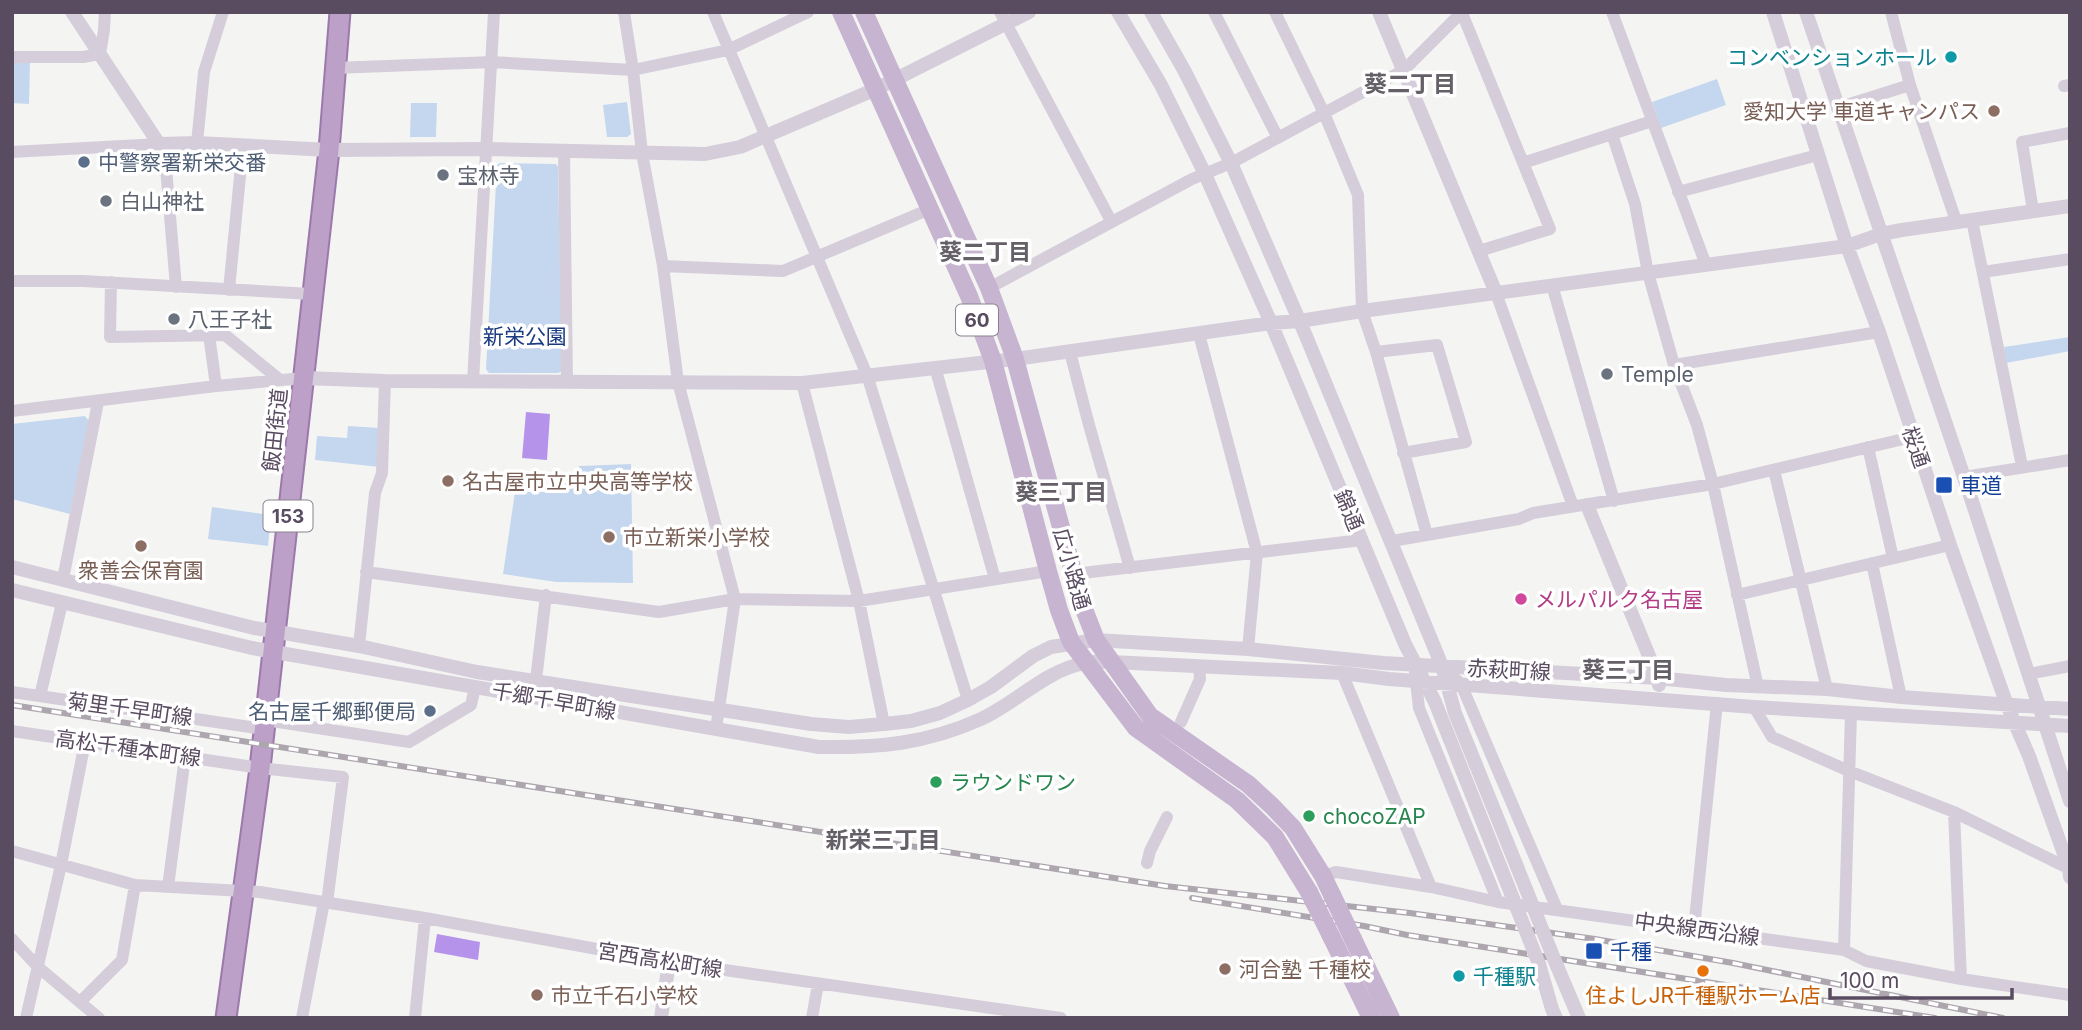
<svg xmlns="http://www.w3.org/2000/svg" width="2082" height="1030" font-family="Inter,'Noto Sans JP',sans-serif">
<rect width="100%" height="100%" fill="#f4f5f3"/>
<path fill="#c4d7ef" d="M12,63H30L29,104L12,103Z
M1717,79L1726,105L1661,128L1652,102Z
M627,102L631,134L627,137H607L603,105Z
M411,103H437L436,137H410Z
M500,163L556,164L558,167L562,371L558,373H489L486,369L497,165Z
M2070,337V351L2006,363L2004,347Z
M85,416L89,421L70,514L12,499V424Z
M348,426L380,428V467L315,460L317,436L347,438Z
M631,464L633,583L556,582L503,574L515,492H557V483H579V466Z
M212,507L271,515L268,546L208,539Z"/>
<path fill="#b693ea" d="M526,412L550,414L547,460L522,458Z
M437,934L480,942L478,960L434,952Z"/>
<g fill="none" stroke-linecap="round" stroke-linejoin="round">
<g stroke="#9c78ab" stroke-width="23">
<path id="trunk" d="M226,1018L260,768L329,150L340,12"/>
</g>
<path stroke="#d6cddb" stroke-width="12" d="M624,12L633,70L642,153L663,266L678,382L735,599L716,729
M713,12L867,375L968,700
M1000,12L1111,221
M1214,12L1278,138
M1275,12L1324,113L1358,195L1362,311L1376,352L1427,535
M1612,12L1706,265
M1891,12L1910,85L1956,221
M1462,13L1550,229L1479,251
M12,57H83L100,54L104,30L105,12
M334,68L492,62L633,70L728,50L808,12
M2064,86L2070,85
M1837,108L1910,85
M1612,134L1635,204L1648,273L1674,365L1697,425L1713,484L1758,687
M197,143L204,72L223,12
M164,144L176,287
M564,151L567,382
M12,152L159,144
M1523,163L1652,121
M1678,192L1818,155
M2033,211L2022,142L2070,133
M1972,220L2022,466
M663,266L783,271L930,209
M1983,272L2070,259
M12,281H83L312,294
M111,282L110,337L225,335L280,380
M1552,285L1614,501
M989,288L1192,179L1231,163L1404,70L1462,12
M229,290L243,145
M1496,293L1573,506
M1199,334L1257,553L1248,649
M209,335L216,386
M1070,352L1089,425L1130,568
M1376,352L1437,345L1466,442L1403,453
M1674,365L1879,332
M935,367L995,579
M473,381L494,12
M802,383L859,601L884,724
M12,411L216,386L304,378
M1868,447L1893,558
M1774,470L1827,689
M1964,477L2070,460
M1392,541L1519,519L1533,513L1713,484L1912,437
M1872,563L1901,697
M366,572L659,612L735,599L859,601L1048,571
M1074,574L1362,540
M63,579L98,402
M1737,595L1950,545
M359,646L375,493L382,473L385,381
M1442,666L1461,684L1557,909
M1342,673L1431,887
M1415,673L1419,708L1498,902
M2028,674L2070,666
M536,680L546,595
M12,692L264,729
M40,696L62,603
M1754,707L1772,737L1849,771L1954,812L2070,869
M265,720L409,742L471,705L475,687
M1181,722L1200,679L1199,666
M12,731L260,768L343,777L327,903
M1954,812L1961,979
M12,851L135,885L260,892L425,918L669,962L1061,1018
M1147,863L1150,851L1167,817
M1323,876L1336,872L1431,887L1498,902L1844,950L1866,961L1961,979L2070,995
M168,887L185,757
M1694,929L1717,703
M12,939L38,967L99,1018
M1844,950L1851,713
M80,1002L122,960L135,885
M26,1018L61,865L85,742
M302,1018L324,902
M415,1018L425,918
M812,1018L818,984"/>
<path stroke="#d6cddb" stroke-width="14" d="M72,12L159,144L197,143L329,150L486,149L705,154L740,147L876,89L1029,12
M1118,12L1161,85L1204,172L1271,323L1405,644L1435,702L1462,770
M1151,12L1184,70L1231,163L1306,336L1442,666L1455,713L1476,765
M1379,12L1496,293
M1773,12L1847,246L1879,332L1950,545L2007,705L2029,756L2069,868L2070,877
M1806,12L1964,477L2070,801
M304,378L385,381L802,383L1015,359L1271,323L1300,321L1362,311L1847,246L1881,234L1902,230L2070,206
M1587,505L1658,678L1659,685
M12,567L254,628L359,646L477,672L811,724L849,727L884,724L911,721L940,713L968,700L991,687L1033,656L1051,647L1096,640L1248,649L1383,663L1658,678L1726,685L1827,689L1901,697L2070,709
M12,590L252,648L819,747C877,748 926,744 981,719C1016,703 1045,671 1084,663C1092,661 1102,662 1111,662L1342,673L1389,679L1754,707L2070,726
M1539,964L1552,1009L1556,1018
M1557,966L1579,1018
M661,1018L669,962"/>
<path stroke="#c7b4d0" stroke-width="18" d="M841,12L969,296L993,361L1048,571L1059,610L1071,642L1136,728L1237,800L1275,837L1309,892
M864,12L989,288L1015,359L1082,604L1096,640L1150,716L1248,784L1272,806L1293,828L1323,876L1332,895
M1331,936L1371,1018
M1353,939L1391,1018"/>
<use href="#trunk" stroke="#bca0c8" stroke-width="19"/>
<g stroke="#ada6af" stroke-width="6">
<path id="rail" d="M12,705L1165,886L1410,913L1595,939L1733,963L2003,1018
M1192,898L1364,926L1407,935L1935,1018"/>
</g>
<use href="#rail" stroke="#fff" stroke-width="3.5" stroke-dasharray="10" stroke-linecap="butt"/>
<path stroke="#d6cddb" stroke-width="14" d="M1476,765L1557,966
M1462,770L1539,964"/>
<path stroke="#c7b4d0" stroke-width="18" d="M1309,892L1331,936
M1332,895L1353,939"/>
</g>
<g fill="#0f9aa8" stroke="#fff" stroke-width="2.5">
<circle cx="1951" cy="57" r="7"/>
<circle cx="1459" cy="976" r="7"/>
</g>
<g fill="#8d6e63" stroke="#fff" stroke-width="2.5">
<circle cx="1994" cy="111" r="7"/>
<circle cx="448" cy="481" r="7"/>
<circle cx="609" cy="537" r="7"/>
<circle cx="141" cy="546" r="7"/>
<circle cx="1225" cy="969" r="7"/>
<circle cx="537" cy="995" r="7"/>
</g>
<g fill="#5c6f8a" stroke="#fff" stroke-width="2.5">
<circle cx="84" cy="162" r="7"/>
<circle cx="430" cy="711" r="7"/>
</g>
<g fill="#6b7280" stroke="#fff" stroke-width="2.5">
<circle cx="443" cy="175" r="7"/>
<circle cx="106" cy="201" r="7"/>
<circle cx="174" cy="319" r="7"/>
<circle cx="1607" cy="374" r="7"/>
</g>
<g fill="#1a4fb4" stroke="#fff" stroke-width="2.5">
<rect x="1935" y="476" width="18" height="18" rx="3.5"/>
<rect x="1585" y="942" width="18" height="18" rx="3.5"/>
</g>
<circle fill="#d1479c" stroke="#fff" stroke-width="2.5" cx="1521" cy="599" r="7"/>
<g fill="#2e9e5b" stroke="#fff" stroke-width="2.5">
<circle cx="936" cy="782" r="7"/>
<circle cx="1309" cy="816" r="7"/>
</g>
<circle fill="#e8710a" stroke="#fff" stroke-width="2.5" cx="1703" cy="971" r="7"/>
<g text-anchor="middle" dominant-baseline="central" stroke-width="7" stroke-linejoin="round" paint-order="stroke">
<g fill="#fff" stroke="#8b8190" stroke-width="2">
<rect x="956" y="304.5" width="42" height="31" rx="5"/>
<rect x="263.5" y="500.5" width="49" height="31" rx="5"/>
</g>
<g font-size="19" font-weight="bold" fill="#594b60">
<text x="977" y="320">60</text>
<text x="288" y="516">153</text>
</g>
<g font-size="21" fill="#0d838f" stroke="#fff" text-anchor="end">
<text x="1937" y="57">コンベンションホール</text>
<text x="1473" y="976" text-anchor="start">千種駅</text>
</g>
<g font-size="21" fill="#785e54" stroke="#fff" text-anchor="start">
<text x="1980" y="111" text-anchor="end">愛知大学 車道キャンパス</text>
<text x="462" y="481">名古屋市立中央高等学校</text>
<text x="623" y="537">市立新栄小学校</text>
<text x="141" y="570" text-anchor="middle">衆善会保育園</text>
<text x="1239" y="969">河合塾 千種校</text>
<text x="551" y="995">市立千石小学校</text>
</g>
<g font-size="21" fill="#4e5e75" stroke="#fff" text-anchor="start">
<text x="98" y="162">中警察署新栄交番</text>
<text x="416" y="711" text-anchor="end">名古屋千郷郵便局</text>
</g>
<g font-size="21" fill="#5b616d" stroke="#fff" text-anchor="start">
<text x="457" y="175">宝林寺</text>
<text x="120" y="201">白山神社</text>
<text x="188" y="319">八王子社</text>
<text x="1621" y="374">Temple</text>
</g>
<g font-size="21" fill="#1b3b81" stroke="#fff">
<text x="525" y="336">新栄公園</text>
</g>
<g font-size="21" fill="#594b60" stroke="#fff">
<text transform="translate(275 430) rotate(-84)">飯田街道</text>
<text transform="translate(1916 447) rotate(71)">桜通</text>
<text transform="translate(1349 510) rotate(67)">錦通</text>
<text transform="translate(1072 569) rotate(74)">広小路通</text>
<text transform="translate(1509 670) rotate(3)">赤萩町線</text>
<text transform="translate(554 701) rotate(10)">千郷千早町線</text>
<text transform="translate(130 709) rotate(8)">菊里千早町線</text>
<text transform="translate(128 748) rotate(8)">高松千種本町線</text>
<text transform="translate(1697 929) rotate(8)">中央線西沿線</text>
<text transform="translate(660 960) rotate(9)">宮西高松町線</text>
</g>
<g font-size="21" fill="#164399" stroke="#fff" text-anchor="start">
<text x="1960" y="485">車道</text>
<text x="1610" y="951">千種</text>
</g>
<g font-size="21" fill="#b23c85" stroke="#fff" text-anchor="start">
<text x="1535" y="599">メルパルク名古屋</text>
</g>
<g font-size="21" fill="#27864d" stroke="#fff" text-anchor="start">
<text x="950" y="782">ラウンドワン</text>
<text x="1323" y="816">chocoZAP</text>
</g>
<g font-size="21" fill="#c56008" stroke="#fff">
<text x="1703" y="995">住よしJR千種駅ホーム店</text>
</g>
<g font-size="23" font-weight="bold" fill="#655f67" stroke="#fff">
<text x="1410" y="84">葵二丁目</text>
<text x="985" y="252">葵二丁目</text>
<text x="1061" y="492">葵三丁目</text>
<text x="1628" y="670">葵三丁目</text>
<text x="883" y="840">新栄三丁目</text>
</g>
</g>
<rect width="2082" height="1030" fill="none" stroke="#594b60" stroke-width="28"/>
<path d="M1830 988v10h182v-10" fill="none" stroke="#594b60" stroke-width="3.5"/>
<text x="1840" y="988" font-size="21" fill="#594b60" stroke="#ffffff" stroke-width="5" paint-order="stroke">100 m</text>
</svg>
